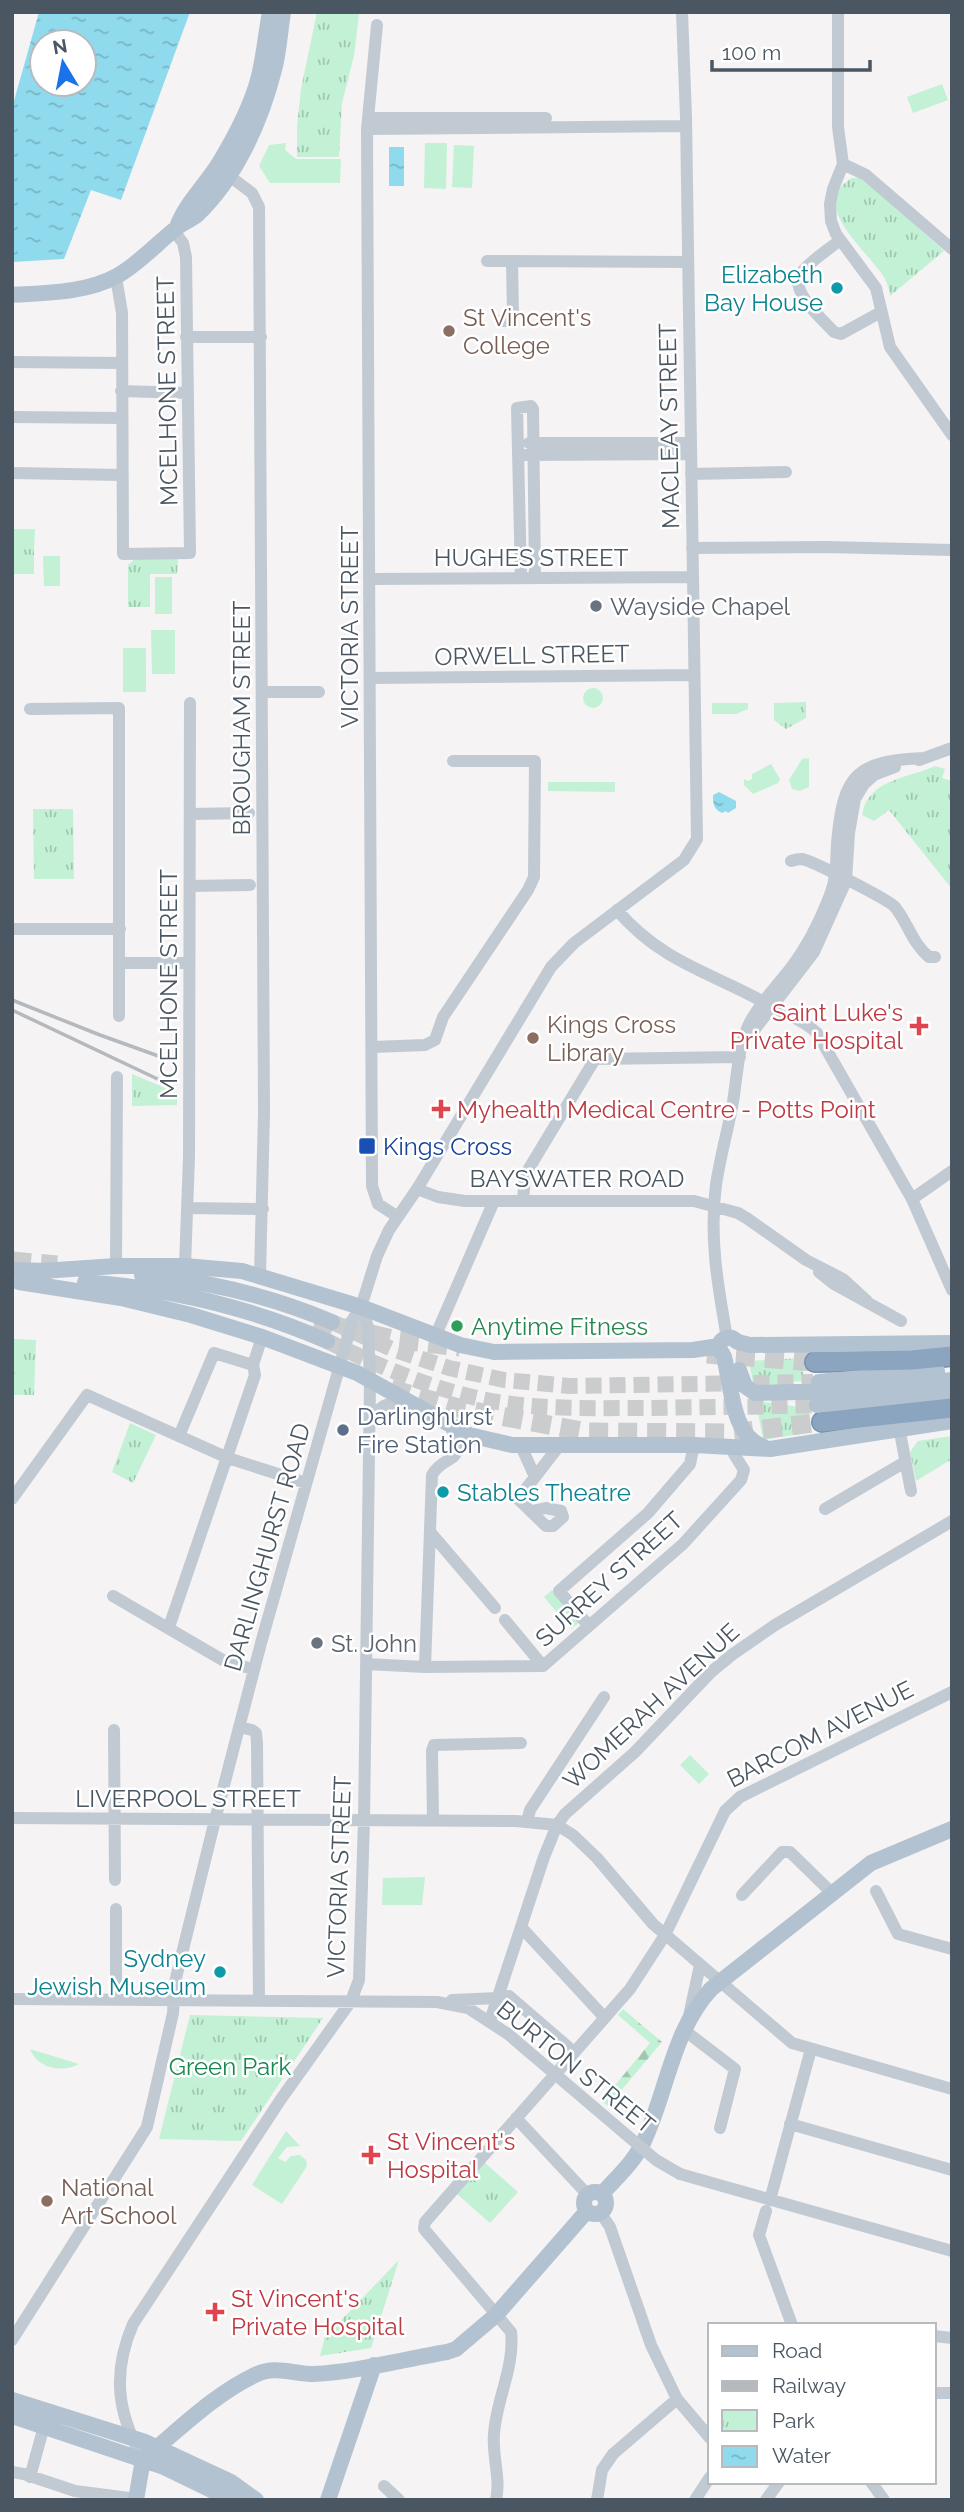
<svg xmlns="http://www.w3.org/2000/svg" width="964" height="2512" font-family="Raleway,sans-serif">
<defs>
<pattern id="forest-firs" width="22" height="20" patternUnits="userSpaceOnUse" patternTransform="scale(1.75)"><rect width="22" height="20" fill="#c3f1d5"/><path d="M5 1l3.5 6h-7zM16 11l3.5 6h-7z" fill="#a0c6b0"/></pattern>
<pattern id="park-tufts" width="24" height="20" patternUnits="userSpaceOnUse" patternTransform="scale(1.75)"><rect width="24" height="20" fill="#c3f1d5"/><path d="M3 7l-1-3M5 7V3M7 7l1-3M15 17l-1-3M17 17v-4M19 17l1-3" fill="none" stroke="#a0c6b0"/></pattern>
<pattern id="water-ripples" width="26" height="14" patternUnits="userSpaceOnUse" patternTransform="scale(1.75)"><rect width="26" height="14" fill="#90daee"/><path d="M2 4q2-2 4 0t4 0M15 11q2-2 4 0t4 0" fill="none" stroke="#78b4c4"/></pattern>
</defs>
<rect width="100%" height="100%" fill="#f5f3f3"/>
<path fill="#c3f1d5" d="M942,84L948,100L913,113L907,97Z
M286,143L285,150L296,159H341L340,183H270L259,166L269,145Z
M425,143H447L446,189L424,188Z
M454,145L474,146L472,188L452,187Z
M12,529H35L34,549H17V569H34V574H12Z
M43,556H60V586H44Z
M155,577H172V614H155Z
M151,630H175V674H152Z
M123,648H146V692H123Z
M583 698a10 10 0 1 1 20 0a10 10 0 1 1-20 0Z
M712,703H748V709L736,714H712Z
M809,758V787L799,791L792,789L789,780L802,759Z
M771,764L780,779L778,783L753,794L744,785V779L748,781L752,779V774Z
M548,782H615V792L548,791Z
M690,1755L709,1774L699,1784L680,1765Z
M425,1877L422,1905H382L383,1878Z
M30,2049L79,2064C62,2073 38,2069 30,2049Z
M286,2131L300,2146L287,2147L278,2158L285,2162L291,2156L300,2155L306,2160L307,2166L282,2204L252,2185Z"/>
<path fill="url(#forest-firs)" d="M623,2009L662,2042L608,2106L602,2101L650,2043L618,2015Z"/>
<path fill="url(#park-tufts)" d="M317,12L359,14L354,56L342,103L339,157H297V126L301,89Z
M852,178H860L868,182L944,251L890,296C889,290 888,284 885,279C871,253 805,205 852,178Z
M17,549H34V569H17Z
M136,558H178L177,574H150V607H128V565Z
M806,702V718L786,729L774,720V703Z
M935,766L945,769L942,778L952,781V889L889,810L874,821L862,815C868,779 907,779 935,766Z
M33,809H73L74,879H34Z
M132,1074L177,1093V1105L132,1106Z
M12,1339L36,1340L34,1395H12Z
M802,1358L804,1381L782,1382V1388L754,1389L749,1361Z
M756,1401L807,1408L812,1432L763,1440Z
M130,1423L156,1435L133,1483L112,1472Z
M952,1436V1459L916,1481L910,1452L918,1441Z
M552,1590L579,1623L571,1629L544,1597Z
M190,2015L323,2018L241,2141L159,2139Z
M484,2162L518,2192L490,2223L457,2194Z
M399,2260L371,2348L320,2356L325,2337Z"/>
<path fill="url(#water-ripples)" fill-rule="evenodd" d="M39,12H190L121,200L91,190L64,259L12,262V108ZM42,42H84V84H42Z
M389,147H404V186H389Z
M719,792L736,801V808L728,813L726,811L722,813C714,809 713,805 713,795Z"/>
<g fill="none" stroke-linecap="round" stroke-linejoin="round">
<path stroke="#caccce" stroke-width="16" stroke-dasharray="16 8" stroke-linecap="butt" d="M332,1322L392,1349L449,1368L504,1380L570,1386L813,1382
M327,1341C377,1365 426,1387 481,1399C535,1410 592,1408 646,1408C703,1407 760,1407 817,1405"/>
<path stroke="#caccce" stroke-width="19" stroke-dasharray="19 10" stroke-linecap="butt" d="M12,1261L57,1265
M315,1320L392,1339L460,1347
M707,1354L815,1362
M391,1389L462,1409L587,1432L733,1433L822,1422"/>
<g stroke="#7690ad" stroke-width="22">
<path id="highway" d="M815,1362L912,1360L952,1356
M822,1422L952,1408"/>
</g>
<path stroke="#c1cad2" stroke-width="12" d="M838,12V127L843,164
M377,25L367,129L372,1186L378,1204L398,1217
M368,118H546
M367,129L686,126
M843,164L833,189L830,204L831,221L836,234L876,288L890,347L952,435
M843,164L866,175L952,249
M228,175L252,193L259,207L264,1113L260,1276
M840,240C828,250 810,261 801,273C788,290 823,320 834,332L841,334L881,312
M487,261L688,262
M116,277L122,313L123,554L190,553L186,257L183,243L174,231
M500,321H509L513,315L512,261
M186,337H261
M12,362L121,363
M121,391L187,393
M12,417L122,418
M529,443H690
M526,455L690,454
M12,473L122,475
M691,474L786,472
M692,548L826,547L952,550
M521,578L517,408L531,406L533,409L535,578
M370,579L692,577
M370,678L694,675
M262,692H319
M30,709L119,708V1016
M919,760L952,748
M190,814L249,813
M791,861C794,860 799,859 802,859C813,861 889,900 895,907C908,923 912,943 929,957H935
M190,886L250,885
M617,910C663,964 714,973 771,1006C787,1015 804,1020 817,1033L912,1199L952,1290
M12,929H120
M120,963H189
M755,1029L814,952L846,881L849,833L855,799L864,784L874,775L895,767
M373,1047L425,1045L435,1040L443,1017L528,890L534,877L535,761H453
M417,1189L438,1197L465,1201H694L738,1213L748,1219L806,1260L843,1279L867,1301
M912,1199L952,1171
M523,1201L525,1175L595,1059L740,1057
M188,1208L263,1209
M116,1266L117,1077
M185,1266L189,1157L190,703
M819,1272L834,1284L901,1321
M435,1337L494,1201
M727,1338C718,1287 709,1237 716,1185C720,1157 728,1130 733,1102C737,1077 738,1047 749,1024C759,1004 776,987 790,969C807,947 820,921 830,895C837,877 836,861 837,843C843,774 856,761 924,758
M371,1421C380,1402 392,1401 411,1406
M899,1427L911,1491
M179,1436L214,1353L253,1365
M521,1446L535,1477
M12,1499L87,1395L228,1458L306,1483
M825,1509L905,1462
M532,1511L546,1508L561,1511L563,1517L553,1526H546L518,1499L559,1446
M430,1532L495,1608
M113,1596L214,1655L228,1663L254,1669
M505,1620L543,1666
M589,1626L559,1591L648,1513L690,1464L694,1445
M169,1627L255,1375L253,1365L262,1337
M366,1664L425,1667L543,1666L683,1544L741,1480L744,1470L734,1454L733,1448
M425,1667L432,1475C444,1453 469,1465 451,1428
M239,1727L252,1730L256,1733L257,1743L259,2000
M114,1730L115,1880
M12,1818L516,1821L557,1825L573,1835L597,1858L653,1924L792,2043L952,2089
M433,1821L432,1751L434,1745L521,1743
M527,1822L530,1810L604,1697
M876,1891L898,1934L952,1949
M742,1895L782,1852H790L833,1894
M521,1927L604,2017
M509,1996L574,2052
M12,1999L437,2002L468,2008L508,2034
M116,1999V1909
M452,2000L498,1998
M689,2016L700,1965
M490,2021L544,1857L557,1825L565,1814L635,1752L711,1672L733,1654L775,1625L952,1521
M684,2030L735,2069L720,2128
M559,2070L630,1989L665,1935L725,1811L740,1797L952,1692
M516,2118L587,2194
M790,2124L952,2170
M680,2174L952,2251
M770,2200L811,2049
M766,2211L759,2235L792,2325
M600,2212L610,2227L651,2345L677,2399L710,2438
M934,2336L952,2338
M12,2340L147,2127L173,2013L175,1982L215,1820L261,1643L353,1319L361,1307L377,1256L389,1230L417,1189L551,967L574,943L684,860L697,839L686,117L682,12
M934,2393H952
M143,2459C117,2413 112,2373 133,2324L281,2099L351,2001L359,1980L364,1820L370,1381L368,1327L361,1307
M12,2472L24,2474L75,2491L137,2499
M30,2477L44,2426
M871,2482L884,2500
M384,2486L399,2500
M496,2500C501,2478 492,2457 494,2434C496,2400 515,2367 511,2332L424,2229L425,2222L550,2080
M597,2500L602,2470L613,2454L677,2399
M695,2500L710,2477
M766,2500L779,2482"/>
<path stroke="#b3c2d1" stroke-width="16" d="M177,227C186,202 207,184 221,160C236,135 252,105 259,76C264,56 266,33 270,12
M12,295C46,293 86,293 117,276C140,263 158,242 179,226C185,222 192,219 197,215C236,178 261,121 274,70C279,52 280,31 283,12
M12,1270L49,1271
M42,1271L116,1266H185L242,1271L361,1307L460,1345L494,1352L693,1350L719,1346
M142,1275C208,1281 271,1296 332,1322
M19,1282L121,1298L191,1315L262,1337L357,1373L469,1435L512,1445H694L770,1449L952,1421
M85,1282C167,1288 251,1308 327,1341
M739,1370L745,1386L755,1393L846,1391L952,1380
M819,1382L937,1371
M817,1405L952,1395
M764,1447C731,1436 732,1386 724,1357L719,1348C719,1340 725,1337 732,1338L738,1342L750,1345L952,1343
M584 2203a11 11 0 1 1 22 0a11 11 0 1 1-22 0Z
M602,2194C616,2178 634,2162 643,2143C667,2093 672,2031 711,1989L871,1863L952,1829
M12,2400L145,2442L231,2482L256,2500
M12,2416L164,2467L232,2500
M143,2459C179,2430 213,2395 255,2375C275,2365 293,2374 314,2374C356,2372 405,2359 447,2352L456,2349L496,2315L587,2211
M136,2500L143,2459
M328,2500L374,2365"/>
<use href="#highway" stroke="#8ba5c1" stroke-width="19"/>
<path stroke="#b5b8bd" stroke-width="3.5" d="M12,1000L100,1035L175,1062
M12,1010L166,1083"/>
<path stroke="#c1cad2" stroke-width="12" d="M508,2034L656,2160L680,2174"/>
</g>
<g fill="#0f9aa8" stroke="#fff" stroke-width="2.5">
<circle cx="837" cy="288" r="7"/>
<circle cx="443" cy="1492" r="7"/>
<circle cx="220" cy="1972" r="7"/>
</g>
<g fill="#8d6e63" stroke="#fff" stroke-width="2.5">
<circle cx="449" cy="331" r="7"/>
<circle cx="533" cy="1038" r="7"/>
<circle cx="47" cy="2201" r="7"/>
</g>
<g fill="#6b7280" stroke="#fff" stroke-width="2.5">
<circle cx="596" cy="606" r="7"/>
<circle cx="317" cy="1643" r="7"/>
</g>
<g fill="#e0444e" stroke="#fff" stroke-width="2.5">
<path d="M915.5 1015.5h7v7h7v7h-7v7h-7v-7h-7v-7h7z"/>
<path d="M437.5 1098.5h7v7h7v7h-7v7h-7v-7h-7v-7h7z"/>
<path d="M367.5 2144.5h7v7h7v7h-7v7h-7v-7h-7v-7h7z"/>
<path d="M211.5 2301.5h7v7h7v7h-7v7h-7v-7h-7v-7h7z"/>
</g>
<rect fill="#1a4fb4" stroke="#fff" stroke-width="2.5" x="358" y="1137" width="18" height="18" rx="3.5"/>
<circle fill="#2e9e5b" stroke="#fff" stroke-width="2.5" cx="457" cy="1326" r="7"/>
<circle fill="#5c6f8a" stroke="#fff" stroke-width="2.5" cx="343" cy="1430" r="7"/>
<g text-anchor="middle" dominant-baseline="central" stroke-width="5" stroke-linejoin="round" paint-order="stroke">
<g font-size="24" fill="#0d838f" stroke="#fff" text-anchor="end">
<text x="823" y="274">Elizabeth<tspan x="823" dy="28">Bay House</tspan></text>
<text x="457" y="1492" text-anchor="start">Stables Theatre</text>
<text x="206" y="1958">Sydney<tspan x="206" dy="28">Jewish Museum</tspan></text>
</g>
<g font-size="24" fill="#785e54" stroke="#fff" text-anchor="start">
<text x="463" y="317">St Vincent's<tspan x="463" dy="28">College</tspan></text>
<text x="547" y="1024">Kings Cross<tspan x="547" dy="28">Library</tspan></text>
<text x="61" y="2187">National<tspan x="61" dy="28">Art School</tspan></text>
</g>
<g font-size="24" fill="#4a5661" stroke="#fff">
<text transform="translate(167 391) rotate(-91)">MCELHONE STREET</text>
<text transform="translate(669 426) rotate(-91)">MACLEAY STREET</text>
<text x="531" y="557">HUGHES STREET</text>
<text transform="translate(349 627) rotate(-90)">VICTORIA STREET</text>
<text transform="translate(532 655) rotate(-1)">ORWELL STREET</text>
<text transform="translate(241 718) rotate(-90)">BROUGHAM STREET</text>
<text transform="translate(168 984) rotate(-90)">MCELHONE STREET</text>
<text x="577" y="1178">BAYSWATER ROAD</text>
<text transform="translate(267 1547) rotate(-74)">DARLINGHURST ROAD</text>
<text transform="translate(609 1579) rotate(-42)">SURREY STREET</text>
<text transform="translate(651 1706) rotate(-43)">WOMERAH AVENUE</text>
<text transform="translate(820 1734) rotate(-27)">BARCOM AVENUE</text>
<text x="188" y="1798">LIVERPOOL STREET</text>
<text transform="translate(339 1877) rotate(-88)">VICTORIA STREET</text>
<text transform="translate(576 2067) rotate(39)">BURTON STREET</text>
</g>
<g font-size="24" fill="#5b616d" stroke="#fff" text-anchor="start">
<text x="610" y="606">Wayside Chapel</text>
<text x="331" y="1643">St. John</text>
</g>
<g font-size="24" fill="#be3a42" stroke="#fff" text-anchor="start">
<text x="903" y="1012" text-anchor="end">Saint Luke's<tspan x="903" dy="28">Private Hospital</tspan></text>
<text x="457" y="1109">Myhealth Medical Centre - Potts Point</text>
<text x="387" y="2141">St Vincent's<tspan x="387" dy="28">Hospital</tspan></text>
<text x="231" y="2298">St Vincent's<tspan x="231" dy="28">Private Hospital</tspan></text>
</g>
<g font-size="24" fill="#164399" stroke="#fff" text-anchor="start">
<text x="383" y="1146">Kings Cross</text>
</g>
<g font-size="24" fill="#27864d" stroke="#fff" text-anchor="start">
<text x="471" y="1326">Anytime Fitness</text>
</g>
<g font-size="24" fill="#4e5e75" stroke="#fff" text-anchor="start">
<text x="357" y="1416">Darlinghurst<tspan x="357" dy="28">Fire Station</tspan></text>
</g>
<g font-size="24" fill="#17864f" stroke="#fff">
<text x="230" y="2066">Green Park</text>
</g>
</g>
<rect width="964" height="2512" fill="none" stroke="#4a5661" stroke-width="28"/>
<rect x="708" y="2323" width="228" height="161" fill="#ffffff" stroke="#b7bbc0" stroke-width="2"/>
<rect x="722" y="2346" width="35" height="10" fill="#b3c2d1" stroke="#b7bbc0" stroke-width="2"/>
<text x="772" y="2358" font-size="21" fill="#4a5661">Road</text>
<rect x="722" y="2381" width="35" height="10" fill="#b5b8bd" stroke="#b7bbc0" stroke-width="2"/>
<text x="772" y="2393" font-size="21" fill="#4a5661">Railway</text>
<rect x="722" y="2410" width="35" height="21" fill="url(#park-tufts)" stroke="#b7bbc0" stroke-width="2"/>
<text x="772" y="2428" font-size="21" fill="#4a5661">Park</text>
<rect x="722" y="2446" width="35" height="21" fill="url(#water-ripples)" stroke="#b7bbc0" stroke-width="2"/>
<text x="772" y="2463" font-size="21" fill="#4a5661">Water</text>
<g transform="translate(63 63) rotate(350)"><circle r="33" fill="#ffffff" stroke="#b7bbc0" stroke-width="2"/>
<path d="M0-5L12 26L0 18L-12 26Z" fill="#1a73e8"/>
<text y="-10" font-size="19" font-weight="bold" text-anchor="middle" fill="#4a5661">N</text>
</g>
<path d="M712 60v10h158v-10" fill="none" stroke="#4a5661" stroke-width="3.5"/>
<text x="722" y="60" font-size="21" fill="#4a5661" stroke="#ffffff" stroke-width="5" paint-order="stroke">100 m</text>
</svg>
